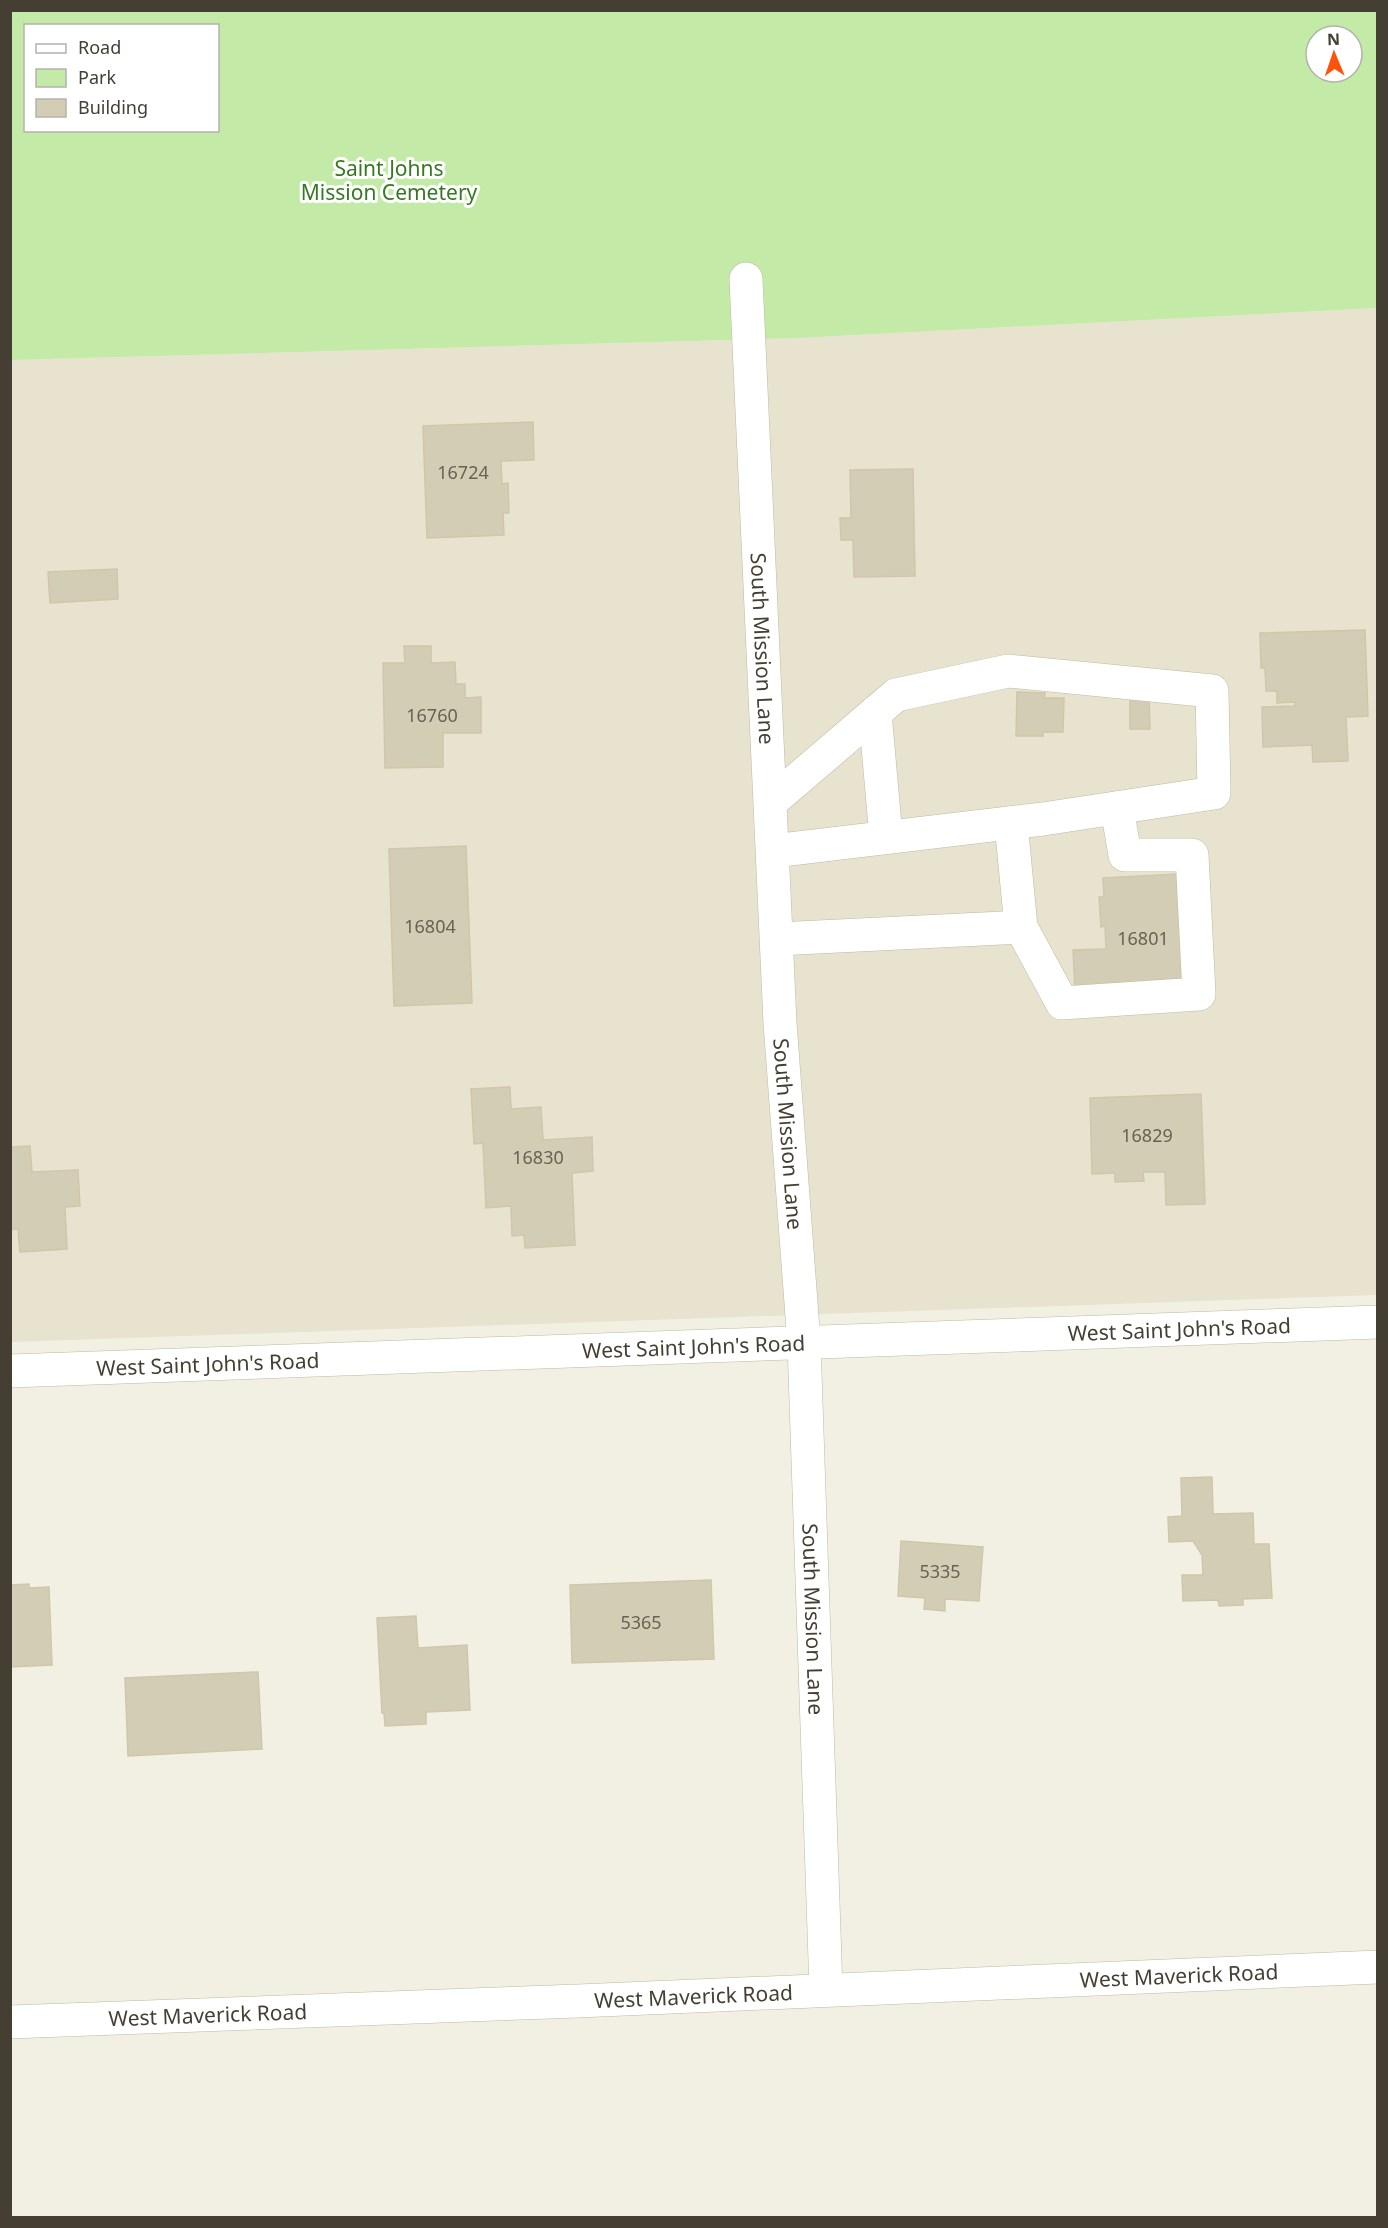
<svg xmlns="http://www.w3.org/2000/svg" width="1388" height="2228" font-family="'Noto Sans',sans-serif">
<rect width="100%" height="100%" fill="#f2f0e2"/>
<path fill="#e7e3cf" d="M1377,308V1295L11,1342L10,360L798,338Z"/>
<path fill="#c3eaa7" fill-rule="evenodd" d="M10,11H1377V308L798,338L11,360ZM26,26H218V130H26ZM1316,36H1352V72H1316Z"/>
<path fill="#d4cdb6" stroke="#d0c6a9" stroke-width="1.5" d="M533,422L534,460L501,461L502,484L508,483L509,513H503L504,535L427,538L423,426Z
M913,469L915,576L854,577L853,540H841L840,518H851L850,470Z
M117,569L118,599L50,603L48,572Z
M1365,630L1368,716L1346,717L1348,761L1313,762L1312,745L1263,747L1262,707L1295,706V702L1277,703V691H1266L1265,668H1261L1260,633Z
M404,646H431V663L455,662L456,684H465V698L481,697V733H443V767L385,768L383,663H405Z
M1017,692L1045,693L1044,698H1064L1063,732H1043V736H1016Z
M1130,695H1149L1150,729H1130Z
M466,846L472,1003L394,1006L389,849Z
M1178,874L1182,987L1075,990L1073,950L1106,949L1105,926L1101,927L1099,897H1104L1103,878Z
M510,1087L511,1109L541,1107L543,1140L592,1137L593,1171L572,1173L575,1245L525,1248L524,1235L512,1236L511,1206L486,1208L483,1143L474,1144L471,1089Z
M1201,1094L1205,1204L1166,1205L1165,1172H1143L1144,1181L1115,1182V1173L1092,1174L1090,1098Z
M30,1146L32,1172L78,1170L80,1206L65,1207L67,1249L20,1252L18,1229L10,1230V1147Z
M1212,1477L1213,1514L1253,1513L1254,1544H1269L1272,1598L1243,1599V1605L1219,1606L1218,1600L1183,1601L1182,1575H1203L1202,1555L1193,1541L1169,1542L1168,1517L1182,1516L1181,1478Z
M901,1541L983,1547L979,1601L945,1599V1611L924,1609L925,1598L898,1596Z
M711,1580L714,1659L572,1663L570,1585Z
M29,1584V1588L49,1587L52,1665L10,1667V1585Z
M416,1616L418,1648L467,1645L470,1710L426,1712V1724L385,1726L384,1713H382L377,1618Z
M258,1672L262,1749L128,1756L125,1678Z"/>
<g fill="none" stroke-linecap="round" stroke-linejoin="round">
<g stroke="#beb9a4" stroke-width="34">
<g id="minor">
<path id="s1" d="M746,279L780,1023L804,1343L826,1990"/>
<path d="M875,713L886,837"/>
<path d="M771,802L896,695L1008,671L1212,691L1214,793L1043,819L773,851"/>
<path d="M1021,927L1062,1003L1199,994L1192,855H1125L1117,808"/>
<path d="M777,939L1021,927L1011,823"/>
<path id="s2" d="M10,1371L1378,1322"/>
<path id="s3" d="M10,2022L578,2001L1378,1967"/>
</g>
</g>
<use href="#minor" stroke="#fff" stroke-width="33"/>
</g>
<g text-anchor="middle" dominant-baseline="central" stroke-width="6" stroke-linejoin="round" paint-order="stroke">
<g font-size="18" fill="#686253">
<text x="463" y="472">16724</text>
<text x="432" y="715">16760</text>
<text x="430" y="926">16804</text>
<text x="1143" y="938">16801</text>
<text x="1147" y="1135">16829</text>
<text x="538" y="1157">16830</text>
<text x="940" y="1571">5335</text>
<text x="641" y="1622">5365</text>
</g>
<g font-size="21" fill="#377922" stroke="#fff">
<text x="389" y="168">Saint Johns<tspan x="389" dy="24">Mission Cemetery</tspan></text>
</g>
<g font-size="21" fill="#443f32" stroke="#fff">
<text stroke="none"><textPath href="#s1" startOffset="370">South Mission Lane</textPath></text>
<text stroke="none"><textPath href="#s1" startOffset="856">South Mission Lane</textPath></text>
<text stroke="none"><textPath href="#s2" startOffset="1170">West Saint John's Road</textPath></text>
<text stroke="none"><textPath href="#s2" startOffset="684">West Saint John's Road</textPath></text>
<text stroke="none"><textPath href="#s2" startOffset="198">West Saint John's Road</textPath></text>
<text stroke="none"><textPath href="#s1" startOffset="1342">South Mission Lane</textPath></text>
<text stroke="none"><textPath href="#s3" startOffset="1170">West Maverick Road</textPath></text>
<text stroke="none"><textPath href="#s3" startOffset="684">West Maverick Road</textPath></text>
<text stroke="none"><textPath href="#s3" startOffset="198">West Maverick Road</textPath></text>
</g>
</g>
<rect width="1388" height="2228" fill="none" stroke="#443f32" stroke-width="24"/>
<rect x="24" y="24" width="195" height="108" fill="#ffffff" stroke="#b4b2ad" stroke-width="1.5"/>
<rect x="36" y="44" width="30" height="9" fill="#ffffff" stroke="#b4b2ad" stroke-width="1.5"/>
<text x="78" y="54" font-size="18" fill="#443f32">Road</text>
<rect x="36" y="69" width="30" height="18" fill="#c3eaa7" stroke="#b4b2ad" stroke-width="1.5"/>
<text x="78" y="84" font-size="18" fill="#443f32">Park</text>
<rect x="36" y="99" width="30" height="18" fill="#d4cdb6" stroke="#b4b2ad" stroke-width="1.5"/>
<text x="78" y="114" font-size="18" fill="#443f32">Building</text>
<g transform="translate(1334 54) rotate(358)"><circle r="28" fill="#ffffff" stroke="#b4b2ad" stroke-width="1.5"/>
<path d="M0-4.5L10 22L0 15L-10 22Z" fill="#ff510c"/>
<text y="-9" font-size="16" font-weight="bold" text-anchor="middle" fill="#443f32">N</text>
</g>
</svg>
